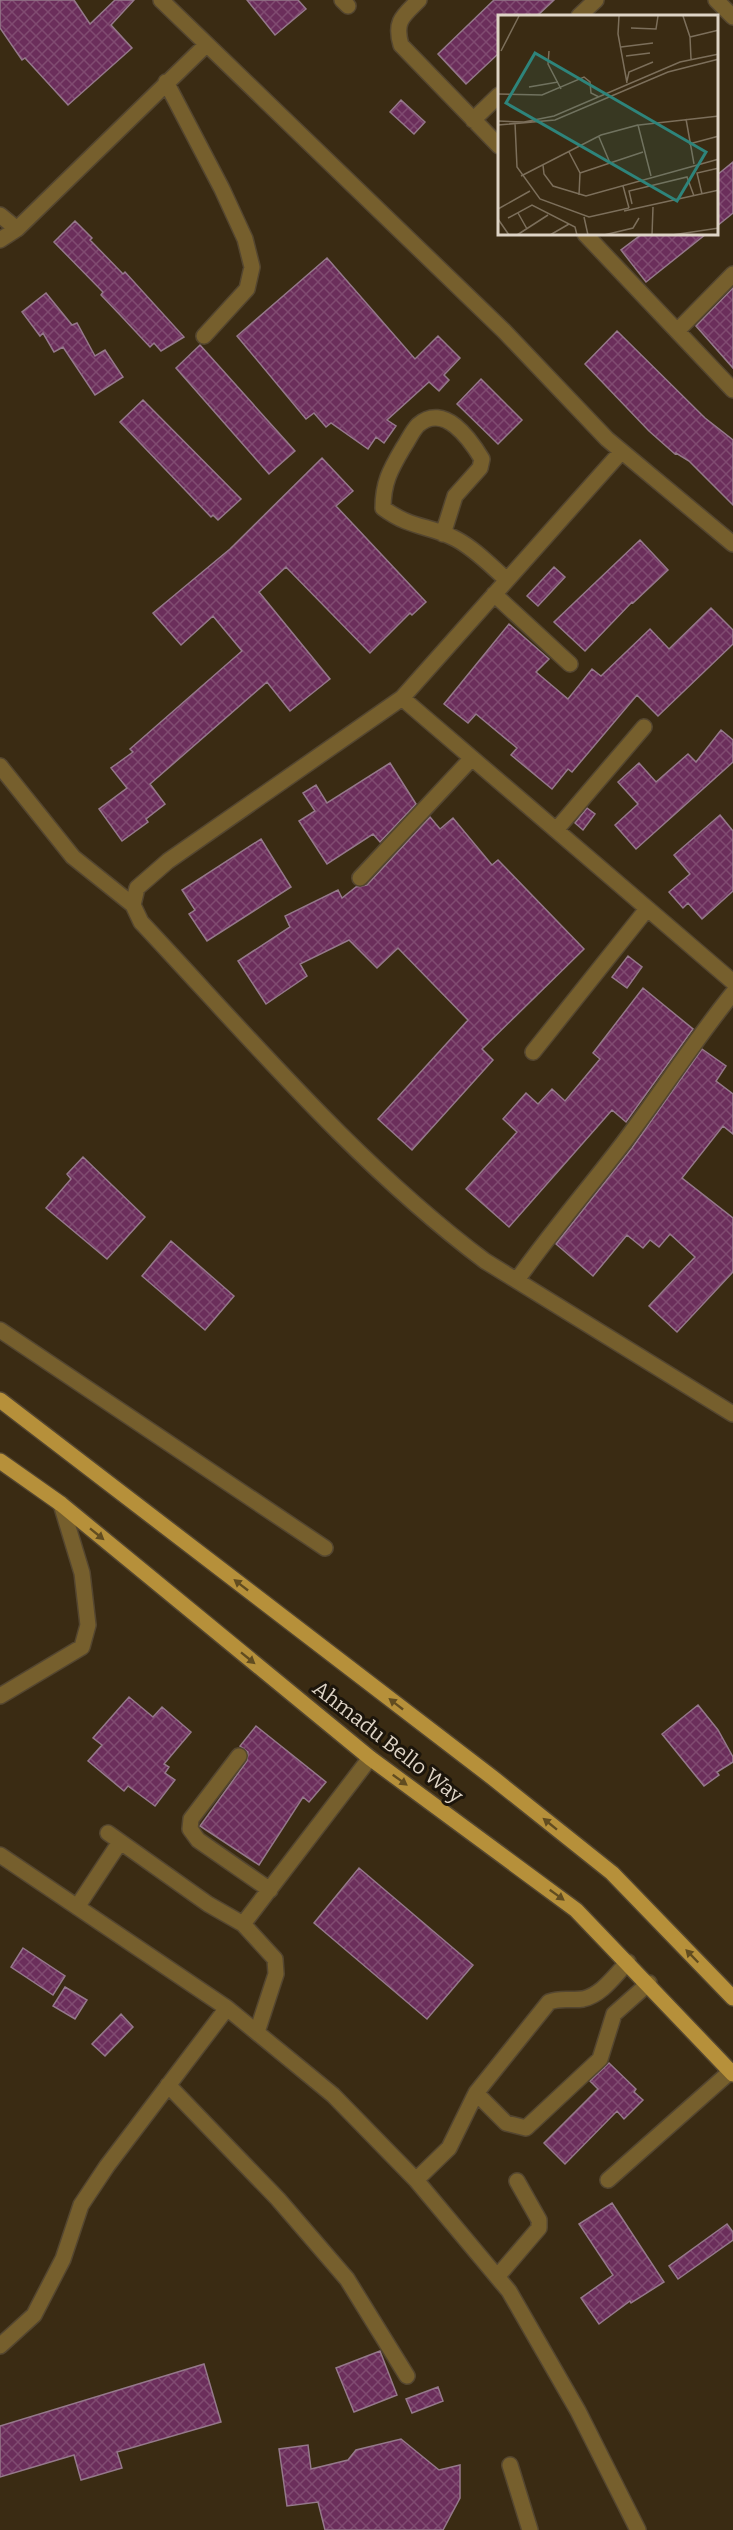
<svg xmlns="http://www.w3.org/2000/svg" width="733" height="2530" font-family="Bitter,serif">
<defs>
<pattern id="building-cross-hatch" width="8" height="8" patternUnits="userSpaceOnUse" patternTransform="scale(1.5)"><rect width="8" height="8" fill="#6b2e5b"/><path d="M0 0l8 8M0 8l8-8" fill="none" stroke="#804b71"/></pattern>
</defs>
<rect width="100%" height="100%" fill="#3a2b13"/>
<path fill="url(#building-cross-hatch)" stroke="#95798b" stroke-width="1.5" d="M0,0H74L90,24L115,0H134L111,25L132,48L68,105L25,58L22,60L0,28Z
M247,0H298L306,9L275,35Z
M494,0H554L537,16H499V53L466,84L438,54Z
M401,100L425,122L414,134L390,112Z
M733,162V213L717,226V175Z
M75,221L92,238L90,240L123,274L125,272L184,337L161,351L154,343L150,347L122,317L101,295L103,292L54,242Z
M642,234H706L646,282L621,250Z
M327,258L415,359L438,336L460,358L444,375L449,380L439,391L429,382L387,420L396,426L384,443L376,437L368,449L331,423L326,427L314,413L306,419L237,336Z
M733,288V368L696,326Z
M46,293L72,325L77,323L95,356L105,350L123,377L95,395L63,347L54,352L43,333L40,336L22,312Z
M617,331L705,418L733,440V505L689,461L676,453L675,454L649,431L585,364Z
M200,345L295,451L269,474L176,368Z
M481,379L522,420L498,444L457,404Z
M143,400L241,499L218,520L213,515L211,517L120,422Z
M322,458L353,491L336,506L426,602L412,615L410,613L370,653L286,567L259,592L330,679L290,711L267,682L150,784L165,804L146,819L148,822L122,841L99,809L127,788L111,768L133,752L130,749L242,651L213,616L181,645L153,613L230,549Z
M640,540L668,570L633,603L632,602L585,651L554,622Z
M554,567L565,577L538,606L527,596Z
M711,608L733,630V644L658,716L637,695L572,772L568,769L552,789L511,755L517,748L476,714L468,723L444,704L509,624L549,659L536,672L568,699L592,669L601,676L650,629L669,649Z
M721,730L733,740V762L636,849L615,825L638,804L618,782L639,763L656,782L688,754L696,762Z
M390,763L416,804L380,842L373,834L327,864L299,821L315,811L303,793L316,785L327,803Z
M587,808L595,814L583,830L575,823Z
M720,815L733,831V891L702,919L688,903L683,908L669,892L690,874L674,855Z
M430,817L440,829L453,818L492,865L498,860L584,949L482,1049L493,1060L412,1150L378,1119L468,1020L398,948L377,968L349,940L300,964L307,976L266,1004L238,961L290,927L285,916L338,890L342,898L356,887L367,885Z
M261,839L291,887L207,941L189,914L195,910L182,890Z
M628,956L642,967L627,988L612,977Z
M643,988L693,1029L626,1122L612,1110L509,1227L466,1189L517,1132L503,1119L526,1093L538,1104L552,1089L565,1101L600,1059L593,1053Z
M702,1049L726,1066L716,1081L733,1094V1134L723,1126L682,1178L733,1218V1272L677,1332L649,1306L695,1257L670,1234L659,1247L650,1240L643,1248L627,1235L593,1276L556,1244L632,1148Z
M83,1157L145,1217L107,1259L46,1208L71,1179L67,1174Z
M171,1241L234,1296L205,1330L142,1276Z
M129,1697L153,1717L162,1707L191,1732L164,1764L169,1767L165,1773L175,1780L155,1806L128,1786L124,1791L88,1761L102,1745L93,1738Z
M698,1705L718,1730L733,1757V1762L717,1772L719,1775L704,1786L662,1734Z
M256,1726L326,1782L309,1802L303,1797L259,1865L200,1826L247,1761L248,1752L240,1746Z
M359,1868L473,1965L427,2019L314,1923Z
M23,1948L65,1976L53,1995L11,1967Z
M65,1987L87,2000L75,2019L53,2006Z
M121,2014L133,2027L105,2056L92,2044Z
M609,2063L636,2089L634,2092L643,2100L624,2119L617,2111L565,2164L544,2143L598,2089L590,2081Z
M612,2203L664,2282L631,2303L630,2301L599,2324L581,2298L613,2275L579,2224Z
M727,2224L733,2232V2240L678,2279L669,2266Z
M380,2351L397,2395L354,2412L336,2368Z
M204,2364L221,2422L117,2452L122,2468L81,2480L74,2455L0,2477V2426Z
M438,2387L443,2401L412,2413L406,2399Z
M401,2439L439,2470L460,2465V2498L443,2530H325L318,2502L287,2506L279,2449L308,2445L311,2469L348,2460L356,2450Z"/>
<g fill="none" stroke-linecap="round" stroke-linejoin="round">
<g stroke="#544630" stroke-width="18">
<path id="minor" d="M161,0L504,331L607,439L733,544
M342,0L348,6
M419,0C403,16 394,21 401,45L499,146
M716,0L733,17
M579,16L596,0
M166,82L222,189L245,239L252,267L247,289L204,336
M473,120L499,95
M0,215L17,229
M585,234L733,390
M0,240L17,229L206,45
M677,331L733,274
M621,452L402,698L168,861L137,888L133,905L141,922C251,1039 356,1164 485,1261L733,1414
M443,534L455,496L480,468L482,459C470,439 444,402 418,425C412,431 408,441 403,448C390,470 383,483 383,508C411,529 430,525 456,539C475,549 491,566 507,580
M494,594L570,664
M402,698L733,982
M0,766L73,857L133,905
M556,830L644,727
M360,878L472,758
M533,1052L647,909
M517,1280C551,1232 589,1188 624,1142C661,1093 694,1041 733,993
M0,1330L325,1548
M0,1696L82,1647L88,1625L82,1573L61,1504
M239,1756L191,1819L190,1829L198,1840L270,1890
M108,1833L208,1904L243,1924L370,1758
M0,1855L227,2008L333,2095L416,2180L509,2291L578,2411L638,2530
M77,1907L120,1842
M243,1924L275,1959L276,1974L257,2032
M628,1962C615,1975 602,1995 583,1999C571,2001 562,1997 549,2002L476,2093L506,2123L526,2128L600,2059L614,2014L649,1983
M168,2085L278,2199L347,2279L407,2376
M416,2180L449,2148L476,2093
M608,2180L731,2071
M497,2277L539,2228V2220L517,2181
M0,2346L34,2315L63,2259L81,2205L107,2166L227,2008
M510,2465L530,2530"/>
</g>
<g stroke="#544630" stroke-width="18">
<path id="major" d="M0,1400L493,1778L612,1873L733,1998
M0,1461L61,1504L370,1758L576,1910L733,2074"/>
</g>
<use href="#minor" stroke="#765f2d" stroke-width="15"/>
<use href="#major" stroke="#b6903a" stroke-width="15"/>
</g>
<defs><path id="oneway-solid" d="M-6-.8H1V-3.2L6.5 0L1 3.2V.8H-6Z" transform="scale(1.5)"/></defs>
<g fill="#614c20">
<use href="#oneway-solid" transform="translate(97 1534) rotate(39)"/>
<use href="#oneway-solid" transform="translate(241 1585) rotate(-142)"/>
<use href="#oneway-solid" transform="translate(248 1658) rotate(39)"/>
<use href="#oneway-solid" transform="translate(396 1704) rotate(-142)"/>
<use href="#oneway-solid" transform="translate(400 1780) rotate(36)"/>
<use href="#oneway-solid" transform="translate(550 1824) rotate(-141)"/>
<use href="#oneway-solid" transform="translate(557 1895) rotate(36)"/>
<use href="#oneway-solid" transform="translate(692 1956) rotate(-134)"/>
</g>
<g text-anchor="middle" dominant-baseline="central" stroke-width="6" stroke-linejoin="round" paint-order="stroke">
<g font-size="21" fill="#ded4c6" stroke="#1c150b">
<text transform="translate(388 1742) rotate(38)">Ahmadu Bello Way</text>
</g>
</g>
<g transform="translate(498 15)">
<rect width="220" height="220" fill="#3a2b13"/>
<path fill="none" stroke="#7c6f5b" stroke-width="1.5" d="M121,1L120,19L129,68M185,1L192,22L193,44M133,13L158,14L160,1M192,22L221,15M123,32L155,28M3,36L21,1M51,36L50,49L63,74M128,41L152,38M129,66L131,57L155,47M31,72L60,67M0,79L44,80L86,62L92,67L93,78L101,82M188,104L196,149M0,106L26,107L56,101L182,47L221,39M17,108L19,152L42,184L91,202L131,193M0,110L57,105L170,57L221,44M141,110L221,101M101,122L112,148M191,129L221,121M71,137L82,158L81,180M45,150L46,159L55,171L88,181L221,144M82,158L145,137M23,161L103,120L140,110L153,161M125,171L131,193M204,179L199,158L221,153M134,189L131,176L189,162L196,181M0,194L32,176M126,196L221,175M20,198L29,214M86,202L90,220M10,203L34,190L77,212L79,220M0,204L11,220M19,220L50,200M52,220L71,209M106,220L135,213L141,203M154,220L155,192M174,220L221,213"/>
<path fill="#2e847b" fill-opacity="0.15" stroke="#2e847b" stroke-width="3" d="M37,38L208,137L179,186L8,88Z"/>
<rect width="220" height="220" fill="none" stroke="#ded4c6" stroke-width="3"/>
</g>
</svg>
